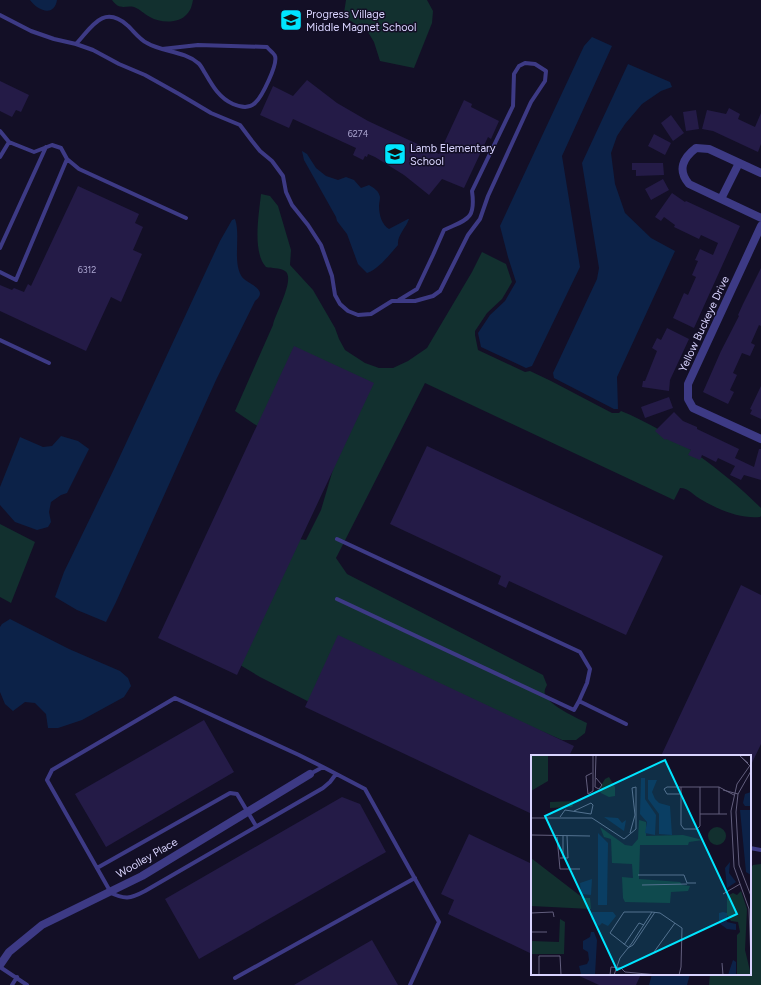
<svg xmlns="http://www.w3.org/2000/svg" width="761" height="985" font-family="Figtree,sans-serif">
<rect width="100%" height="100%" fill="#130f26"/>
<path fill="#12302f" d="M112,0H193C192,5 191,10 187,14C179,24 160,23 150,17C144,14 140,9 134,7C125,5 120,11 112,0Z
M346,0H427L433,11L432,23L414,68L380,61L374,42L368,32L346,18L344,13Z
M261,194L270,196L278,206L291,250L290,265L313,290L335,328L339,339L345,350L365,363L379,368H393L408,361L427,348L472,272L482,252L506,264L512,282L502,299L487,313L475,331V335L478,350L525,372L530,371L551,381L612,413H619L621,411C669,430 725,472 761,508V516L760,517C741,519 719,510 702,500C694,496 689,488 680,488L674,500L425,383L336,558L347,574L543,675L547,685C545,689 544,691 545,694C548,705 577,718 587,723L585,733L576,740H562L484,706L398,747L260,677L205,644L292,538L306,540L321,510L334,466L287,446L235,411L273,325C275,314 296,278 285,271C279,267 272,269 266,267C252,252 259,214 261,194Z
M0,524L35,542L11,603L0,597Z
M761,864V985H709L710,974H750V869L753,865Z"/>
<path fill="#0c2248" d="M30,0H57C54,18 37,10 30,0Z
M592,37L612,46L562,156L580,267L532,366L526,368L481,347L478,333L490,315L505,301L516,282L508,257L500,226L584,46Z
M628,64L670,82L672,87L661,91L642,104L625,124L617,136L611,153L615,184L625,213L651,238L675,251L617,377L618,409H614L554,378L553,373L597,279L599,268L582,163Z
M302,151L307,154L316,168L326,176L338,180L346,177L354,180L361,188L369,185C374,188 379,191 380,197C380,200 379,203 379,206C379,215 382,225 389,229L408,219H409C406,228 397,235 398,245C390,254 379,269 367,273L358,264L347,234L337,221L336,217L304,160Z
M235,219C241,236 232,262 242,277C247,284 270,289 255,301L216,380L116,602L106,622L77,610L55,597L64,572L114,469L220,241L232,220Z
M61,436L78,441L89,449L67,493L61,495L51,502L49,512L51,522L48,527L37,530L15,522L0,505V487L20,437L43,447L52,446Z
M10,619L69,649L120,671L128,678L131,686L124,697L82,720L58,728H48L46,714L35,703L25,702L13,711L5,704L0,692V627L2,624Z
M652,974H690L687,985H649Z"/>
<path fill="#241b47" d="M307,80L337,103L368,121L439,154L464,100L472,104L471,107L499,121L491,139L488,137L464,188L442,179L429,195L404,175L375,157L368,154L367,157L365,156L363,160L353,155L356,148L293,119L289,128L260,115L273,86L293,96Z
M0,81L29,95L21,112L16,110L12,117L0,111Z
M729,108L740,114L738,119L755,127L761,113V144L758,152L713,131L702,129L707,110L726,114Z
M696,110L699,129L686,131L683,112Z
M671,115L684,133L673,141L661,123Z
M654,134L671,143L665,155L648,146Z
M632,163H663L664,175L636,176V170H632Z
M663,179L669,190L651,200L645,189Z
M78,186L139,214L135,223L143,227L133,250L142,254L121,302L111,297L86,351L0,311V285L12,290L14,288L24,292L28,284L31,286Z
M672,193L685,202L686,201L740,226L694,328L673,318L684,293L688,295L696,277L692,275L698,261L695,260L700,249L713,255L718,243L701,235L699,239L674,227L675,225L664,217L661,221L655,217Z
M761,268V326L759,325L751,343L755,345L750,356L742,353L733,373L737,375L730,390L734,392L728,404L703,392L721,351L739,316L738,315L743,304Z
M667,328L689,339L670,380L669,391L642,387L643,381H645L657,351L652,348L657,338L661,340Z
M294,346L374,383L237,675L158,638Z
M761,386V419L750,414L752,410L750,409Z
M669,397L673,408L645,418L641,407Z
M674,412L683,421L697,427V429L739,449L735,458L754,467L759,449H761V480L744,475L741,480L730,475L735,466L718,458L716,462L702,455L700,460L688,455L691,450L666,439L665,440L655,431Z
M427,446L663,556L626,635L509,581L506,588L498,584L501,576L390,524Z
M741,585L761,595V744L750,767V756H661Z
M338,635L574,746L569,756H532V814L305,707Z
M204,720L234,772L106,847L75,794Z
M342,797L360,804L386,852L199,959L165,899Z
M469,834L532,864V954L448,914L454,900L441,894Z
M372,940L398,985H294Z
M575,974H641L636,985H599Z"/>
<g fill="none" stroke-linecap="round" stroke-linejoin="round">
<path stroke="#3d3a85" stroke-width="4" d="M0,15L31,31L54,39L76,44L93,50L119,64L145,75L179,94L211,113L240,125L252,141L260,151L272,161L283,176L286,192L292,205L308,225L321,245L332,276L335,295L340,304L348,311L358,315L371,314L392,301H415L433,296L440,291L468,235L480,219L488,196L531,102L545,81L546,71L535,64L525,63L519,66L514,74L513,106L472,191C476,220 467,219 444,230L433,255L417,289L399,300
M76,44C91,28 103,4 127,25C133,30 139,39 147,43C162,52 184,51 198,63C201,65 203,70 205,73C212,85 219,98 233,104C240,107 249,109 255,103C262,97 278,64 275,56C274,53 269,50 267,47L198,45L162,49
M0,131L9,142L34,152L52,145L61,148L67,159L79,169L186,218
M0,157L9,142
M0,248L46,147
M0,272L16,280L67,159
M0,340L49,363
M337,539L580,652L590,669L587,683L579,701L626,724
M337,599L574,710L579,701
M323,767L365,789L439,922L410,985
M750,848L761,850
M97,868L230,793L237,794L256,826
M110,891L47,780L52,770L175,698L299,755L323,767L310,774
M109,892C125,900 130,899 145,891L323,788L330,782L336,774
M0,967L27,985
M235,978L415,878
M12,985L17,977"/>
<path stroke="#3d3a85" stroke-width="8" d="M761,173L709,149L696,148C683,158 677,170 689,184L761,218
M721,199L739,163
M761,226L688,384V399L693,408L761,439
M0,965L9,952L42,925L142,876L310,774"/>
</g>
<defs>
<g id="school-square" transform="scale(1.15)"><rect x="-9" y="-9" width="18" height="18" rx="4" fill="#00e5ff" stroke="#130f26"/><path d="M0-5L7-2L0 1L-7-2ZM-4 1L0 2.5L4 1V4Q0 6-4 4Z" fill="#111"/></g>
</defs>
<g fill-rule="evenodd">
<use href="#school-square" x="291" y="20"/>
<use href="#school-square" x="395" y="154"/>
</g>
<g text-anchor="middle" dominant-baseline="central" stroke-width="3" stroke-linejoin="round" paint-order="stroke">
<g font-size="9" fill="#aca6d1">
<text x="358" y="133">6274</text>
<text x="87" y="269">6312</text>
</g>
<g font-size="11" fill="#d9d4ff" stroke="#130f26" text-anchor="start">
<text x="306" y="14">Progress Village<tspan x="306" dy="13">Middle Magnet School</tspan></text>
<text x="410" y="148">Lamb Elementary<tspan x="410" dy="13">School</tspan></text>
</g>
<g font-size="11" fill="#d9d4ff" stroke="#130f26">
<text transform="translate(704 324) rotate(-65)">Yellow Buckeye Drive</text>
<text transform="translate(147 858) rotate(-30)">Woolley Place</text>
</g>
</g>
<g transform="translate(531 755)">
<rect width="220" height="220" fill="#130f26"/>
<path d="M0,0L17,1V26L0,36ZM78,22L84,32V41L78,42L70,38L68,34L74,24ZM44,46L41,52L19,53V47ZM108,65L115,67V81L152,80L172,85L158,87L157,90H109L108,124L149,127L151,130L159,131L157,136L140,137L139,148L94,147L92,143L91,122L102,123L101,109L81,108L80,84L73,82L69,72L94,90L101,91L107,84ZM177 81a9 9 0 1 1 18 0a9 9 0 1 1-18 0ZM0,103L52,143H59L60,154L0,151ZM210,136L216,154L214,195L220,220H206V180L209,177L207,167L200,166L196,160V141L202,138L206,140ZM29,164L34,167L33,199H0V186L28,187Z" fill="#12302f"/>
<path d="M110,23H114V44L125,60L124,80L114,78L116,67L109,59ZM117,25H126L121,37L124,44L128,48L139,51L141,80L128,79V59L117,44ZM220,37V51H214L212,48L214,39ZM209,55H220V120L215,117ZM73,62L87,63L91,68L95,65L93,76ZM67,78L77,88L76,150H67ZM199,107L198,118L205,127L196,133L194,113ZM61,124L60,140L50,139L49,128ZM61,157H82L85,161L77,171L71,168L68,171L60,164ZM192,157L196,158V167L205,169V175L196,174L188,168V158ZM60,177H63L66,185L64,220L50,219L48,211L56,209L58,205L57,197L52,194V186L59,182ZM202,205L205,207V220H197Z" fill="#0c2248"/>
<path fill="none" stroke="#625e7d" stroke-width="1" d="M62,0V16M65,0L64,32L68,34L71,30L65,23M217,8L209,1L220,12M220,9L206,29L200,56L203,112L218,154L220,206M220,16L207,39L205,57L208,110L220,141M61,18L55,21L57,39L62,36V16M150,32V70L153,74H166L169,71V32M188,32V59M192,35L207,39M150,39H136L133,34L136,32H188L203,40M169,59H196M29,62L34,55L60,59L62,50L60,48L43,56M0,63H61L93,84L105,74V32L101,33L104,60L99,78M0,80L59,81M32,80V103M26,82L29,114H49M29,103H37L36,81M107,120H153L156,128H165M111,130L156,129M192,139L209,129M121,157L129,158L151,173L150,212L148,220M0,158L22,157L23,162M0,177H16M93,190L108,168L113,170M97,193L102,190L124,157M123,197L144,168M191,208L192,220M8,220V201H29L30,220M79,220L80,212L90,213L94,217L127,220M83,220L89,203L101,188L121,157H93L79,178L97,192"/>
<path fill="#00e5ff" fill-opacity="0.15" stroke="#00e5ff" stroke-width="2" d="M134,5L206,159L86,215L14,61Z"/>
<rect width="220" height="220" fill="none" stroke="#d9d4ff" stroke-width="2"/>
</g>
</svg>
